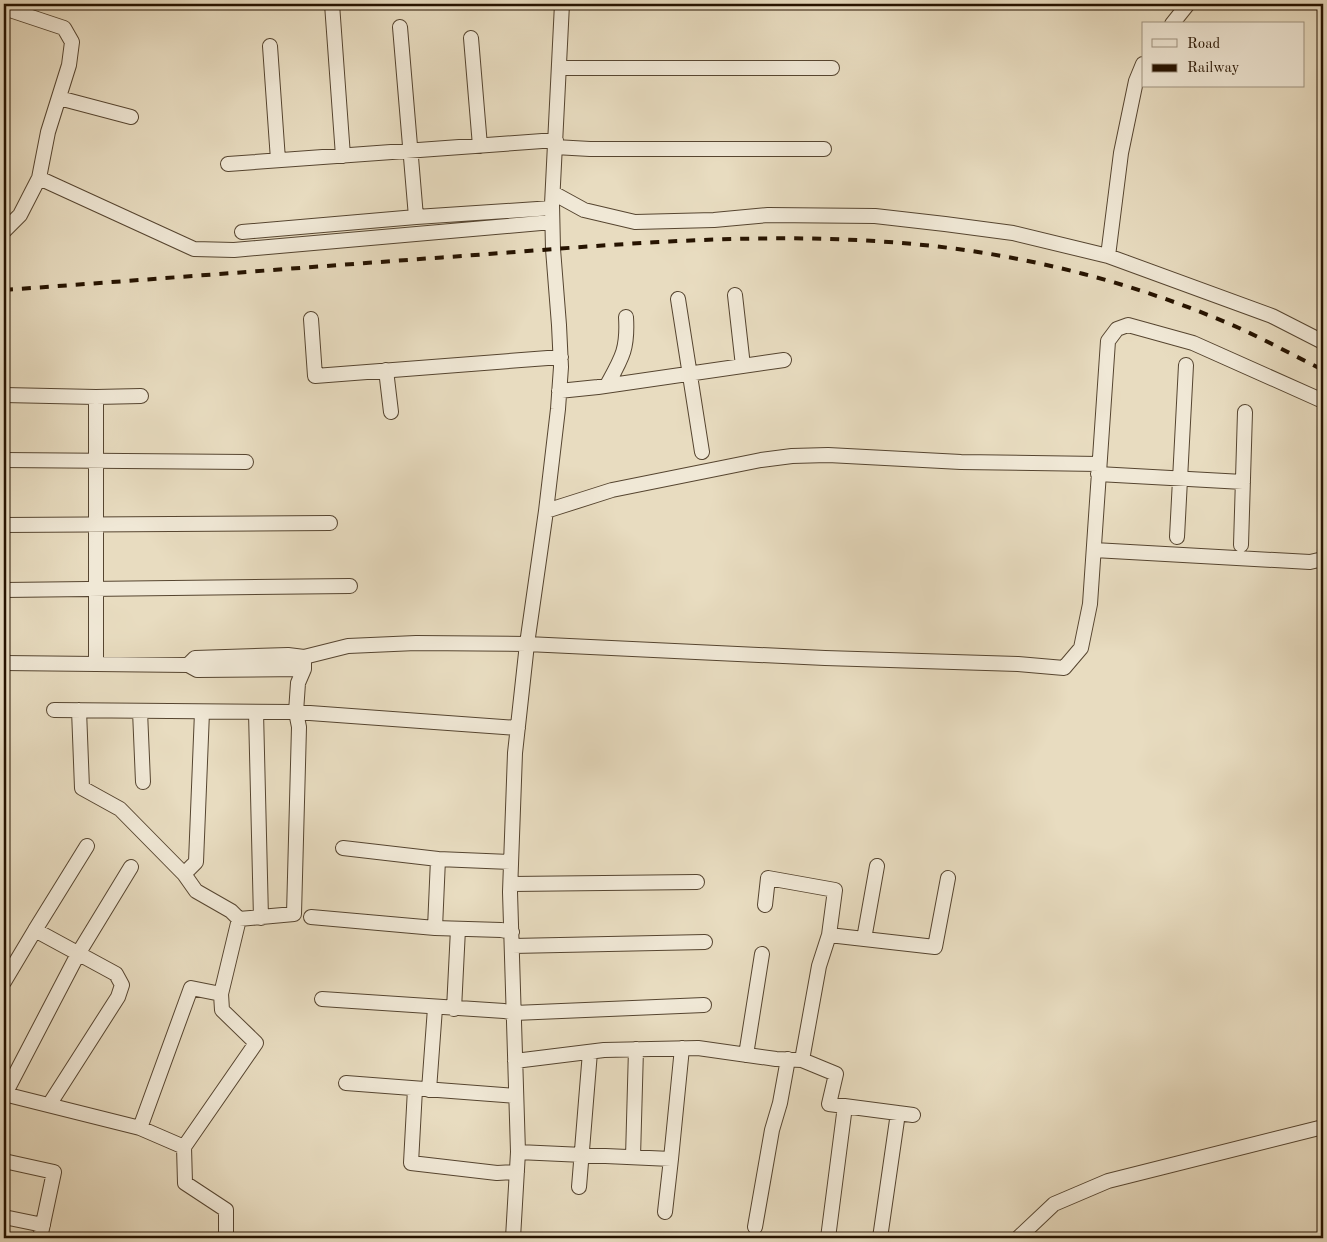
<svg xmlns="http://www.w3.org/2000/svg" width="1327" height="1242" font-family="'Old Standard TT',serif">
<rect width="100%" height="100%" fill="#e8dcc0"/>
<filter id="stains"><feTurbulence type="fractalNoise" baseFrequency=".004" numOctaves="4"/><feColorMatrix values="0 0 0 0 .2 0 0 0 0 .09 0 0 0 0 .02 0 0 0 .5 -.17"/></filter>
<radialGradient id="worn" r=".72"><stop offset=".6" stop-color="#630" stop-opacity="0"/><stop offset="1" stop-color="#630" stop-opacity=".3"/></radialGradient>
<g fill="none" stroke-linecap="round" stroke-linejoin="round">
<g stroke="#564530" stroke-width="16">
<path id="minor" d="M332,4L343,156
M4,8L64,28L72,42L69,65L48,132L39,178L20,215L4,231
M1172,24L1188,4
M471,38L480,146
M270,46L278,160
M559,68H832
M59,98L131,117
M555,147L590,149H824
M228,164L556,140
M39,178L194,249L234,250L552,222
M553,193L584,210L635,222L714,220L768,215L875,216L945,224L1013,233L1108,256L1272,316L1323,342
M416,217L552,208
M242,232L416,217L400,27
M1108,256L1121,153L1136,81L1143,64
M735,295L743,366
M678,299L702,452
M311,319L315,376L561,357
M386,370L391,412
M607,385C622,358 628,349 626,317
M559,391L598,387L784,360
M4,395L96,397V664
M96,397L141,396
M4,460L246,462
M1098,474L1243,482
M546,511L612,490L761,460L792,456L828,455L961,462L1099,464
M4,525L330,523
M1177,537L1186,365
M1241,545L1245,412
M1094,550L1310,562L1323,559
M4,590L350,586
M4,663L188,665L197,670L304,669
M188,665L195,658L288,655L304,657
M54,710L296,712L518,728
M79,710L82,788L120,809L184,874
M140,711L143,782
M202,712L196,862L184,874L196,891L231,911L239,919
M256,712L261,918
M343,848L438,859L435,928
M438,859L511,862
M511,884L697,882
M765,905L768,878L835,890L829,935
M311,917L435,928L501,930L512,932
M35,930L87,846
M864,939L877,866
M512,946L705,942
M4,982L35,930L116,974L122,985L118,997L49,1105
M322,999L504,1011L514,1013L704,1005
M454,1009L458,929
M746,1055L762,954
M802,1060L836,1074L829,1104L913,1115
M515,1061L604,1050L698,1048L776,1059L802,1060L819,966L829,935L935,947L948,878
M346,1083L516,1096
M415,1089L411,1163L497,1173L517,1172
M429,1090L435,1008
M4,1094L140,1128L184,1147
M5,1094L78,954L131,867
M140,1128L191,988L221,994
M518,1152L671,1159L682,1048
M633,1157L636,1049
M4,1161L54,1172L40,1238
M579,1187L590,1052
M665,1212L671,1159
M4,1217L43,1225
M755,1227L772,1130L780,1103L788,1059
M226,1238V1210L185,1183L184,1147L256,1043L222,1010L221,994L239,919L294,914L299,727L296,712L298,683L304,669V657L348,646L416,643L527,644L825,658L1018,664L1064,668L1081,648L1090,604L1108,341L1117,329L1128,325L1193,343L1323,401
M513,1238L518,1152L510,892L515,753L527,644L546,511L558,409L561,367L559,325L553,249L552,204L562,4
M828,1238L845,1106
M880,1238L898,1113
M1018,1238L1054,1204L1108,1181L1323,1127"/>
</g>
<use href="#minor" stroke="#f0e8d6" stroke-width="14"/>
<path stroke="#261300" stroke-width="4" stroke-dasharray="9 9" stroke-linecap="butt" d="M4,290C156,279 309,267 462,256C611,245 764,230 913,244C1024,254 1137,283 1239,328C1267,341 1295,356 1323,370"/>
</g>
<rect width="1327" height="1242" fill="none" stroke="#e8dcc0" stroke-width="20"/>
<rect x="5" y="5" width="1317" height="1232" fill="none" stroke="#261300" stroke-width="2.5"/>
<rect x="10" y="10" width="1307" height="1222" fill="none" stroke="#261300"/>
<rect x="1142" y="22" width="162" height="65" fill="#f0e8d6" stroke="#9f9380"/>
<rect x="1152" y="39" width="25" height="8" fill="#f0e8d6" stroke="#9f9380"/>
<text x="1187" y="48" font-size="15" fill="#261300">Road</text>
<rect x="1152" y="64" width="25" height="8" fill="#261300" stroke="#9f9380"/>
<text x="1187" y="72" font-size="15" fill="#261300">Railway</text>
<rect width="100%" height="100%" filter="url(#stains)"/>
<rect width="100%" height="100%" fill="url(#worn)"/>
</svg>
